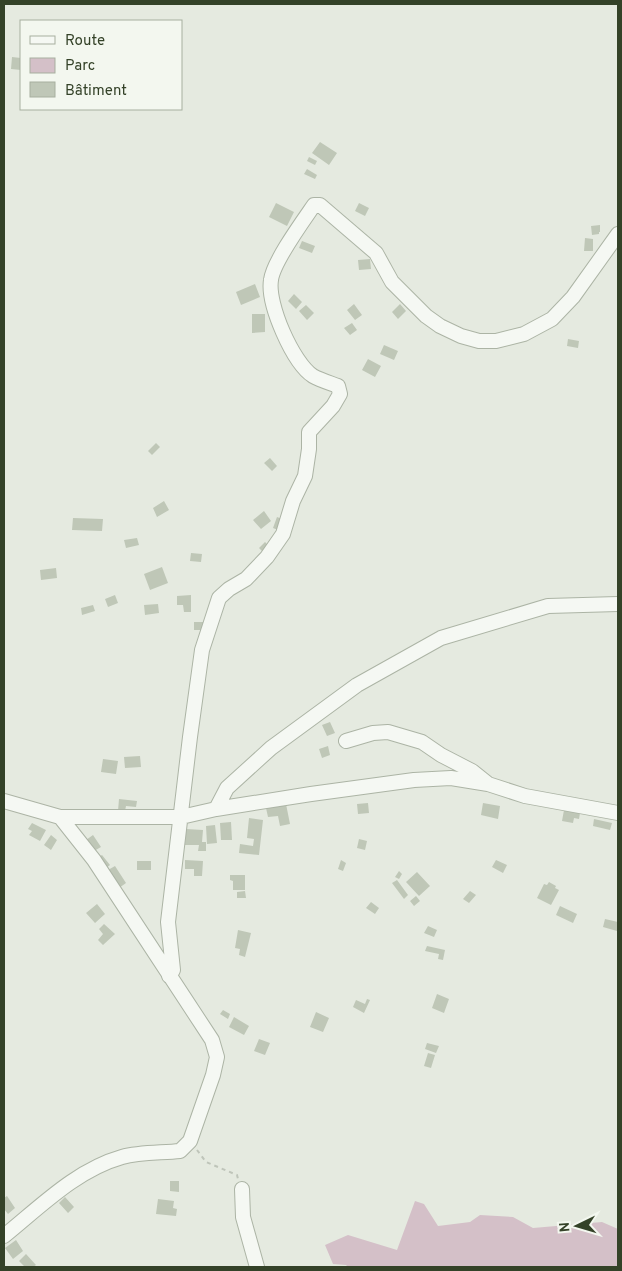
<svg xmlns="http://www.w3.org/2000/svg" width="622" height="1271" font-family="Overpass,sans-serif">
<rect width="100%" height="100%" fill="#e5eae0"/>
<path fill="#d4c0c8" d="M415,1201L424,1204L438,1226L470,1222L480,1215L513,1217L533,1228L602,1222L618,1229V1267H348L346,1265L333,1264L325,1245L348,1235L397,1250Z"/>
<path fill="#bfc7b7" d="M12,57L21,58V70L11,69Z
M320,142L337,153L329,165L312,153Z
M309,157L317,161L315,165L307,161Z
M307,169L317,175L315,179L304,174Z
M276,203L294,212L287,226L269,217Z
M359,203L369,208L365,216L355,211Z
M600,225V232H599V234L592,235L591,226Z
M585,238L593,239V251H584Z
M302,241L315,246L312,253L299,248Z
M370,259L371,269L359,270L358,260Z
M255,284L260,297L241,305L236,292Z
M294,294L302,302L296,309L288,301Z
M354,304L362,315L355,320L347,310Z
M400,304L406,311L398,319L392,312Z
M306,305L314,313L307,320L299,311Z
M252,314H265V332L252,333Z
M352,323L357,330L350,335L344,328Z
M568,339L579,341L578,348L567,346Z
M384,345L398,351L394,360L380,354Z
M368,359L381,366L375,377L362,370Z
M156,443L160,447L152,455L148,451Z
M270,458L277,466L272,471L264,463Z
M164,501L169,510L157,517L153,508Z
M264,511L271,521L261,529L253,520Z
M277,517L282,519L278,530L273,528Z
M73,518L103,519L102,531L72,530Z
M137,538L139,545L126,548L124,540Z
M265,542L268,545L262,551L259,548Z
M191,553L202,554L201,562L190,561Z
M162,567L168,583L150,590L144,574Z
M56,568L57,578L41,580L40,570Z
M115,595L118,603L108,607L105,599Z
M191,595V612H184L183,605H177V596Z
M158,604L159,613L145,615L144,605Z
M93,605L95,611L82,615L81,608Z
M194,622H204L203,630H194Z
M330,722L335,733L327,736L322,725Z
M328,746L330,755L322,758L319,749Z
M140,756L141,767L125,768L124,757Z
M103,759L118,761L116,774L101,772Z
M119,799L137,801L136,807L126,806L125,811H118Z
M368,803L369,813L358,814L357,804Z
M483,803L500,806L498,819L481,815Z
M286,804L290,824L280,826L278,816L268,817L266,808Z
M564,810L580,813L579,819L574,818L573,823L562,821Z
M249,818L263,820L259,855L239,853L240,844L253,846L254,839L247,838Z
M594,819L612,823L610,830L593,826Z
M231,822L232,840H221L220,823Z
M32,823L46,830L40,841L29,835L32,831L28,829Z
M215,825L217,843L207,844L206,826Z
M186,829L203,830L202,842H206V851H198L199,845H185Z
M51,835L57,840L51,850L44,845Z
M93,835L101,847L94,851L86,840Z
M359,839L367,841L365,850L357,848Z
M102,855L110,865L106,868L99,857Z
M185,860L203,861L202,876H194V869H185Z
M341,860L346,863L343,871L338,869Z
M496,860L507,865L503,873L492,867Z
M137,861H151V870H137Z
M115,866L126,883L119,888L108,870Z
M399,871L402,874L399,879L395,877Z
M417,872L430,886L419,896L406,882Z
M230,875H245V890H233V881L230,880Z
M397,880L408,895L404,899L392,883Z
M549,882L556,886L555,888L559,890L551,905L537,898L544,884L547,885Z
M245,891L246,898H237V892Z
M470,891L476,895L469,903L463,899Z
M416,896L420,901L414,906L410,901Z
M371,902L379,908L375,914L366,908Z
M97,904L105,914L95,923L86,913Z
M560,906L577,914L573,923L556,915Z
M605,919L618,922L617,931L603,927Z
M104,924L115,934L103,945L98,940L103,934L99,929Z
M428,926L437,930L434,937L424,933Z
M238,930L251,933L245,957L239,955L240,949L235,948Z
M427,946L445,950L443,960L438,959L439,954L425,951Z
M437,994L449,999L444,1013L432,1008Z
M367,999L370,1000L364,1013L353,1007L356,1000L365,1004Z
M223,1010L230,1014L228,1019L220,1014Z
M316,1012L329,1018L323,1032L310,1027Z
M234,1017L249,1026L244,1035L229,1027Z
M259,1039L270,1043L265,1055L254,1051Z
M427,1043L439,1046L436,1053L425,1049Z
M428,1053L435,1055L431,1068L424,1066Z
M170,1181H179V1192L170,1191Z
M7,1196L15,1208L8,1214L4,1209V1198Z
M65,1197L74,1207L68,1213L59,1203Z
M158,1199L174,1201L173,1208L177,1209L176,1216L156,1214Z
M16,1240L23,1251L13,1259L5,1248Z
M26,1254L36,1265L33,1267H25L19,1261Z"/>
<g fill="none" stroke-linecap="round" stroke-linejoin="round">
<g stroke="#acb4a5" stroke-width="16">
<path id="minor" d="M346,741L373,733L388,732L422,742L441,755L472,771L487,783
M4,801L60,817H181L216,809L311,794L414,780L451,778L488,784L525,796L618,813
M216,809L227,788L271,748L357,685L441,638L548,606L618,604
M169,976L173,970L168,922L190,737L202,650L219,598L229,589L246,579L267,557L283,534L293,501L305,476L309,449V432L333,406L340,394L338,386C330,383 320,380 313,376C293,363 267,304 271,280C273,262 303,221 314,205H320L376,253L392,282L426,316L440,326L461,336L479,341H496L524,334L552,319L573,297L618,234
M242,1189L243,1217L257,1267
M4,1236C40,1207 76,1170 122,1157C140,1152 162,1153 180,1151L190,1141L213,1075L217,1057L212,1040L94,860L60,817"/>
</g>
<path stroke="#bfc5ba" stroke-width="2" stroke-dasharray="4 4" stroke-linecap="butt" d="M197,1150L206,1162L237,1175L238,1179"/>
<use href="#minor" stroke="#f5f8f3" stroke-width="14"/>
</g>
<rect width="622" height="1271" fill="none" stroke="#344228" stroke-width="10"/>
<rect x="20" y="20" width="162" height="90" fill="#f3f7ef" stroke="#a7af9f"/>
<rect x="30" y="36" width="25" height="8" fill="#f5f8f3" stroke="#a7af9f"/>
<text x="65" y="45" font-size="15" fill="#344228">Route</text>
<rect x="30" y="58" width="25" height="15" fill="#d4c0c8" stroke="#a7af9f"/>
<text x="65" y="70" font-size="15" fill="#344228">Parc</text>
<rect x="30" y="82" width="25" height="15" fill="#bfc7b7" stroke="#a7af9f"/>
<text x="65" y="95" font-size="15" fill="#344228">Bâtiment</text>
<g transform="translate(577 1226) rotate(265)" stroke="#f3f7ef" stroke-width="4" paint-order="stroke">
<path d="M0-4L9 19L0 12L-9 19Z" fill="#344228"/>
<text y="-8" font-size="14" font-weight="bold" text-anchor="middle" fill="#344228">N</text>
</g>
</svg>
